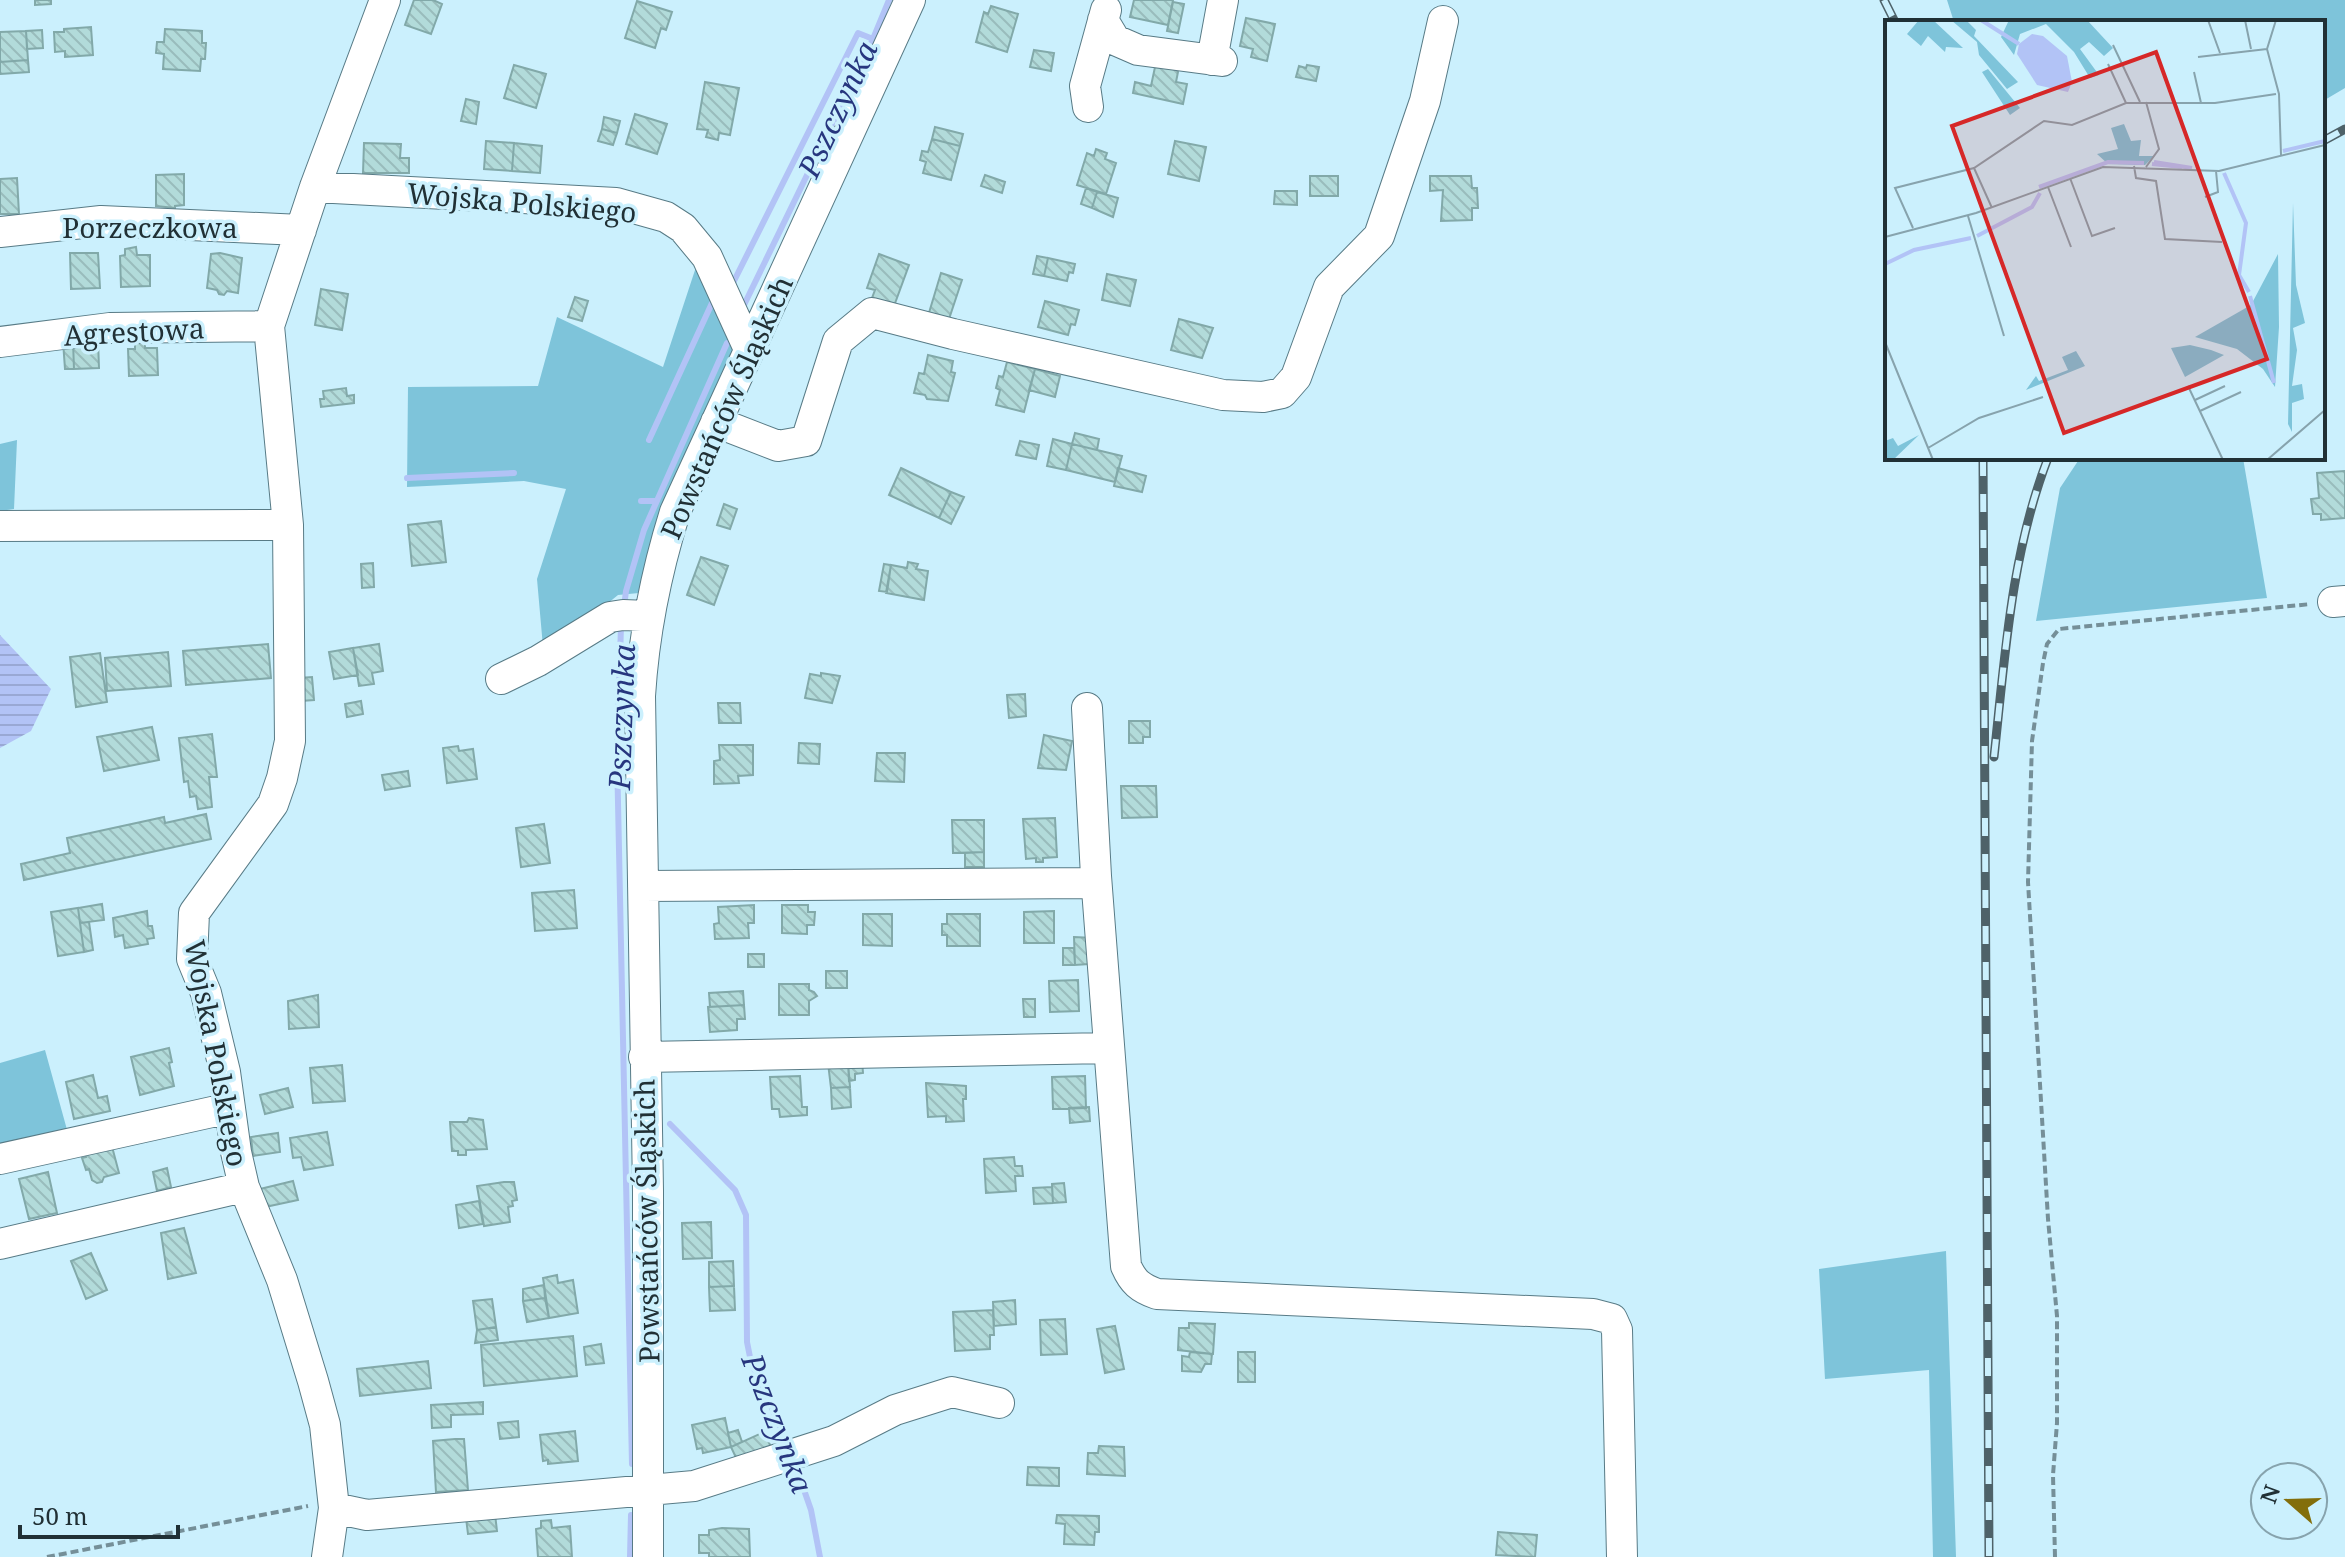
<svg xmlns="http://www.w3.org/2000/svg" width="2345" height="1557" font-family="'Noto Serif',serif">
<defs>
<pattern id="water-rules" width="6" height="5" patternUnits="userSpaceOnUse" patternTransform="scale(2)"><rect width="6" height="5" fill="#b2c3f6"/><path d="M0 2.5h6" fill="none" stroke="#99a8d4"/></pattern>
<pattern id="building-back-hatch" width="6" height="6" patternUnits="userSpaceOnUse" patternTransform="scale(2)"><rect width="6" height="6" fill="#b2dbda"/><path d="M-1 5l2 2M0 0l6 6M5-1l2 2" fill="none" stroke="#99bcbc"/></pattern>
</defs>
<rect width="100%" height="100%" fill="#cbf0fd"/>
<path fill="#7ec4da" d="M1947,0H2345V88L2323,101V22H1954Z
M697,264L737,347L639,593L618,595L591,617L543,647L537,579L566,489L524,481L407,487L408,387L538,386L557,317L663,367Z
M17,440L14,509L0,511V444Z
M2080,458H2243L2267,598L2036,621L2060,488Z
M45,1050L69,1137L0,1153V1063Z
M1946,1251L1956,1557H1933L1929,1370L1825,1379L1819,1269Z"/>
<path fill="url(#water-rules)" d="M0,635L51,689L31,731L0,748Z"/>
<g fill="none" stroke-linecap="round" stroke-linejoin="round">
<path stroke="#b2c3f6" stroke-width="6" d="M732,285L858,33L873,39
M744,305L873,39L889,0
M649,440L712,303
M407,478L514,473
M641,501H656
M624,607L626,591L644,530L727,343
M621,626L617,755L632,1464
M670,1124L735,1190L746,1215L747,1342L751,1362L789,1446
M795,1464L811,1510L820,1557
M630,1557L631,1515"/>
</g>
<path fill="url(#building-back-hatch)" stroke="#82a9a9" stroke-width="2" d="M35,0H51V4L35,5Z
M414,0H433L442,4L431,34L405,25Z
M1134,0H1173L1168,25L1130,17Z
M637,1L672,12L666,30L661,28L655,48L625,38Z
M1173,2L1184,4L1178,33L1167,31Z
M991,6L1018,14L1007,52L976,42L984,12L988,14Z
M1246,18L1275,24L1267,61L1251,57L1253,49L1240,46Z
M91,27L93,55L65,57V51L55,52L54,32H64V29Z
M165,29L202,31V43H206L205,59H201L200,71L163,69L164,54L156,53L157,42H164Z
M42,30L43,48L27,49L26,31Z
M26,31L28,60L0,62V32Z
M1034,50L1054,53L1051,71L1030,67Z
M28,60L29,72L0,74V62Z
M514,65L546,74L536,108L504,98Z
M1307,65L1319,67L1316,81L1296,77L1299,66L1306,68Z
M1155,67L1176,69L1178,72L1176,82L1187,84L1183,104L1133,93L1135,82L1151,86Z
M705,82L739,88L730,135L719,133L718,140L706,137L708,130L697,129Z
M466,99L479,102L476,124L461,121Z
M635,114L667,124L657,154L626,144Z
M604,117L620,121L617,133L602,129Z
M935,127L963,134L960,146L932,139Z
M602,129L617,133L613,145L598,141Z
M932,139L960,146L951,180L923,173L926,162L920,160L922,151L928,152Z
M486,141L514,143L512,171L484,169Z
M1175,141L1206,147L1199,181L1168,174Z
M364,143L401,144L400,158H409V173H363Z
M514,143L542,146L540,173L512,171Z
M1096,149L1107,153L1105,159L1116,163L1106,194L1077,185L1087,153L1094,156Z
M184,174V205L175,206V208L156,206V175Z
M985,175L1005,182L1002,193L981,186Z
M1310,176H1338V196H1310Z
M1430,176H1471L1472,188H1477L1478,208H1472V220L1441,221L1443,190L1430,191Z
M17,178L19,214H0V179Z
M1086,188L1097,192L1092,208L1081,204Z
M1275,191H1297V205L1274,204Z
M1097,192L1118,198L1113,217L1092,208Z
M136,247L137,255H150V286L121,287L120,256L125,255V249Z
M70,253H98L100,288L71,289Z
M220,253L242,258L238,293L227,291L224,295L219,294L217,290L207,288L211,254Z
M879,254L909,265L894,306L872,298L875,290L867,288Z
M1037,256L1048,258L1044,276L1033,274Z
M1048,258L1075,264L1073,273L1069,272L1067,281L1044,276Z
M941,273L962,280L948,322L928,316Z
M1107,274L1136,280L1130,306L1102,300Z
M321,289L348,294L342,330L315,325Z
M575,297L588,301L582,321L568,317Z
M1045,301L1079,310L1075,325L1071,324L1068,335L1038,327Z
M1179,319L1213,328L1202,358L1171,350Z
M98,340L99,368L74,369L73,341Z
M63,341H73L74,369H65Z
M135,342H145V348H157L158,375L129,376L128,349H135Z
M928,355L953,361L951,372L955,373L948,401L927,399L925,395L914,393L919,373L924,374Z
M1007,362L1035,369L1024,412L996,405L1000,390L996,388L999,376L1003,377Z
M1035,369L1060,376L1055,397L1029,390Z
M346,388L347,396L354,395V403L321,407L320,399H324L323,391Z
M1075,433L1099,439L1097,450L1072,444Z
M1053,439L1072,444L1066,470L1047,466Z
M1020,441L1039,445L1036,459L1016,455Z
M1072,444L1122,456L1115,482L1066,470Z
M901,468L951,492L939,518L889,495Z
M1118,468L1146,476L1142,492L1114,486Z
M2345,471V518L2321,520V514H2313L2311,499L2319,498L2317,473Z
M951,492L964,497L951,524L939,518Z
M724,504L737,509L730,529L717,525Z
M441,521L446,562L412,566L408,525Z
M701,557L728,566L714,605L687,595Z
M908,562L918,564L916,569L928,571L924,600L886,593L891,565L907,568Z
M373,563L374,587L362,588L361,564Z
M884,564L891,565L887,592L879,591Z
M268,644L271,678L186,685L183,651Z
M379,644L383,671L372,673L374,684L359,686L353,648Z
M353,648L358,675L334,679L329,652Z
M168,652L171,686L107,691L105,658Z
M100,653L107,702L76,707L70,657Z
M821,673L840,676L832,703L805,698L810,674L821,676Z
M312,677L314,700L301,701L299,678Z
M1025,694L1026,716L1009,718L1007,695Z
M361,701L363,714L347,717L345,704Z
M718,703H740L741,723H719Z
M1129,721H1150V737H1143V743H1129Z
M152,727L159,760L104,771L97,737Z
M212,734L217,777H209L212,807L198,809L196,796L190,797L188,781L184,782L179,738Z
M1044,735L1072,741L1066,770L1038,768Z
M799,743L820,744L819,764L798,763Z
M719,745H753V775L738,776L739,783L714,784V761L720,760Z
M458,746L459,751L473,749L477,779L447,783L443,748Z
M877,753H905L904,782L875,781Z
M408,771L410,786L385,790L382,775Z
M1121,786H1156L1157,817L1122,818Z
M206,814L211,839L24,880L21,864L70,853L67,838L164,817L165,823Z
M1055,818L1057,857L1043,858V862H1036V858L1026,859L1023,819Z
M952,820H984V852L953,853Z
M544,824L550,863L521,867L516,828Z
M984,852V867H965V853Z
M574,890L577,928L535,931L532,893Z
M102,904L104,920L80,923L78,908Z
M754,905V923H748L749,938L715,939L714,924L719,923L718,907Z
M782,905H808V912H815L814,925H807V934L782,933Z
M78,908L84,952L58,956L51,912Z
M147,911L148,926H152L154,938L147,939L148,944L125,948L123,935L115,937L113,918Z
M1054,911V943H1024V912Z
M863,914H892V946L863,945Z
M947,914H980V946H947V935H942V924H947Z
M89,922L93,950L84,952L80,923Z
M1074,937L1093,938L1089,964L1075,965Z
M1063,948H1074L1075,965H1063Z
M748,954H764V967H748Z
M826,971H847V988H826Z
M1078,980L1079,1011L1050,1012L1049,981Z
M779,984H809V990L814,992L817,996L809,1001V1015H779Z
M743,991L744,1005L710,1007L709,993Z
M318,995L319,1027L289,1029L288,1001Z
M1023,999H1035V1017H1024Z
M744,1005L745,1019H737V1030L710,1032L708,1007Z
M169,1048L172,1062L169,1063L174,1086L140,1095L131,1057Z
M862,1060L863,1073L855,1074V1080L849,1081L848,1062Z
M848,1062L850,1087L831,1088L828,1063Z
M342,1065L345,1101L313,1103L310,1068Z
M93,1075L98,1098L107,1096L110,1111L74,1119L66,1082Z
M800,1076L802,1107H807V1115L780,1117L779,1109H772L770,1077Z
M1085,1076L1086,1108L1053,1109L1052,1077Z
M926,1083L966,1086V1099H963L964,1121L946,1122V1116L928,1117Z
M850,1087L851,1107L832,1109L831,1088Z
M288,1088L293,1107L265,1114L260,1095Z
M1089,1107L1090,1121L1070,1123L1069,1108Z
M469,1118L483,1120L487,1149L466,1150V1155H458V1151H452L450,1122H467Z
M327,1132L333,1165L304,1170L301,1157L293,1158L290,1138Z
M278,1133L280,1152L253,1156L251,1137Z
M110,1139L119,1173L104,1177L102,1182L97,1183L92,1180L89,1169L86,1170L82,1158L86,1157L83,1146Z
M1014,1157L1015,1166H1022L1023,1176H1015L1016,1191L986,1193L984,1159Z
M167,1168L171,1187L157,1191L153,1172Z
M48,1172L57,1213L29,1219L19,1179Z
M293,1181L298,1200L265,1207L260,1189Z
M504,1182H514L517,1200L512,1201L513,1206L508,1207L510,1222L484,1226L477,1186Z
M1064,1183L1066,1202L1053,1203L1052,1184Z
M1052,1187L1053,1203L1034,1204L1033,1188Z
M479,1201L483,1224L459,1228L456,1205Z
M711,1222L712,1258L683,1259L682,1223Z
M184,1228L196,1273L168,1279L161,1233Z
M91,1253L107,1290L86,1299L71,1261Z
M733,1261L734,1286L709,1287V1262Z
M557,1275L558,1283L573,1280L578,1313L549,1318L543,1278Z
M544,1285L545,1298L523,1301V1289Z
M734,1286L735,1310L710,1311L709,1287Z
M545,1298L549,1318L527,1322L523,1301Z
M492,1299L496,1327L477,1330L473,1301Z
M1015,1300L1016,1324L994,1326L993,1302Z
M993,1310L994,1335H990V1349L955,1351L953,1312Z
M1065,1319L1067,1354L1041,1355L1040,1320Z
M1189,1323L1215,1324L1213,1354L1178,1350L1179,1328H1189Z
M1115,1326L1124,1369L1105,1373L1097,1329Z
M496,1327L498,1340L475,1343L477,1330Z
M573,1336L577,1376L484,1386L481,1345Z
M601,1344L604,1363L586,1365L584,1347Z
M1190,1352L1212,1354L1211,1364H1205L1201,1372L1182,1371V1356L1189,1357Z
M1238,1352H1255V1382H1238Z
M428,1361L431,1388L360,1396L357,1369Z
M483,1402V1414L451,1415V1427L432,1428L431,1405Z
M725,1418L731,1447L703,1453L702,1448L697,1449L692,1425Z
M518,1421L519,1437L500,1439L498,1423Z
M738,1430L742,1442L731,1447L728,1433Z
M575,1431L578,1461L548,1464V1460L543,1461L540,1435Z
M764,1432L771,1447L738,1462L731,1447Z
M455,1439H464L468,1490L436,1492L433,1441Z
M1099,1446L1124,1447L1125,1476L1087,1474L1088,1453H1098Z
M1028,1467L1059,1468V1486L1027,1485Z
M495,1514L497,1531L468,1534L466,1518Z
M1057,1515L1099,1516V1532H1095L1094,1545L1064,1544L1065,1524L1056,1523Z
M551,1520L552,1528L570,1526L572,1557H538L536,1529L541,1528V1521Z
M722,1528L749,1529L750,1557H709V1553H699V1535H709V1530Z
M1498,1532L1537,1535L1535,1557L1496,1555Z"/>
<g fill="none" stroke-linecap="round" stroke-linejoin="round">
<g stroke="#587b86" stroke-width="32">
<path id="minor" d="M1103,20L1115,40L1138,50L1222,61
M1212,60L1223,0
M1088,107L1085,86L1106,10
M315,187L616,203L666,217L683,228L707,257L749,349
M0,232L101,221L301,230
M0,342L110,328L269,326
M716,422L778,446L806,441L838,341L872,313L953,334L1223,395L1263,397L1282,393L1296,377L1329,287L1379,236L1425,101L1443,21
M0,526L288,525
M2333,602L2345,601
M501,679L538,661L610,617L623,615L648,616
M1096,876L1126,1266C1133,1282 1140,1288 1157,1294L1593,1314L1612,1319L1617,1330L1622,1557
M643,886L1088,883L1096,876L1087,708
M644,1057L1109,1048
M0,1159L230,1108
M0,1244L244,1187
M334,1508L367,1515L694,1486L834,1441L895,1410L952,1392L999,1403
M327,1557L334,1508L325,1425L313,1381L282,1280L244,1187L236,1152L225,1072L206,993L192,959L194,913L273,804L282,778L290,741L288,525L269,326L315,187L385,0
M648,1557V1191L640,696C644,632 656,573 675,512L910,0"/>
</g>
<path stroke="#758f98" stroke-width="4" stroke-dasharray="8 4" stroke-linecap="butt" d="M47,1557L308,1506
M2055,1557L2053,1475L2057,1423V1316L2048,1219L2028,882L2032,741L2043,663L2047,644L2059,629L2311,604"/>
<use href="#minor" stroke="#fff" stroke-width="30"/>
<g stroke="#4e6269" stroke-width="9">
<path id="rail" d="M1884,0L1895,22
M2323,141L2345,129
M1983,458L1989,1557
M1994,757C2005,656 2011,554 2048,458"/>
</g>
<use href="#rail" stroke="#cbf0fd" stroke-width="6" stroke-dasharray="18" stroke-linecap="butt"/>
</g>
<g text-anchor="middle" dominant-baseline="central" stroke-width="7" stroke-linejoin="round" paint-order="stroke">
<g font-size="28" fill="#213035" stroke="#cbf0fd">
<text transform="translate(522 202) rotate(5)">Wojska Polskiego</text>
<text x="150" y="227">Porzeczkowa</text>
<text transform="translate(134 331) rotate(-3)">Agrestowa</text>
<text transform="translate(726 407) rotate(-66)">Powstańców Śląskich</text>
<text transform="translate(217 1053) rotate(79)">Wojska Polskiego</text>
<text transform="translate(646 1221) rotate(-91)">Powstańców Śląskich</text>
</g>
<g font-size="30" font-style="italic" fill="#27367e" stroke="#cbf0fd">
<text transform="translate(837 109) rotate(-65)">Pszczynka</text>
<text transform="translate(621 717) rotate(-88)">Pszczynka</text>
<text transform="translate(778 1423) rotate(69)">Pszczynka</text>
</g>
</g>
<g transform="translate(1885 20)">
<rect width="440" height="440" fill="#cbf0fd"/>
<path d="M124,0H202L228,28L219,36L204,22L195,29L214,55L205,58L189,32L161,4L135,14L129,35L116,17ZM103,49L135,88L125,95L97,52ZM239,104L246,121L256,120L254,136H269L260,145L223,144L212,134L233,129L226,108ZM393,234L394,307L390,367L378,349L352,329L310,317L366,285ZM305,325L326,330L339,335L300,357L286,328ZM191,331L200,346L141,370L151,356L154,361L183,350L177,337ZM34,415L8,440H0V421L8,418L13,426Z" fill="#7ec4da"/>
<path d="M34,0H48L78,28L61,27L60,32L43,16L36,26L22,14ZM66,0H81L91,10L89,16L133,62L122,69L94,35L92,22ZM408,183L411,265L420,303L408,308L412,330L407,366L417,364L419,379L407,383V412L403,404Z" fill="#7ec4da"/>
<path d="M147,14L158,16L182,36L187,62L183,72L152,65L132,34L134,24Z" fill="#b2c3f6"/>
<path fill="none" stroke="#b2c3f6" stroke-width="4" d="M96,0L134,24M398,131L440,121M269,142L307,148M267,144L297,147M339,153L361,203L354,255L364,272M154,167L223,142L259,143M92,216L147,187L155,173M0,244L29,230L86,218M365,276L389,363"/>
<path fill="none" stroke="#87a3ad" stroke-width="2" d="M323,0L335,33M360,0L366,29M391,0L382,29L394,74L396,135M228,25L255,82M313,37L382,29M223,44L241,83M309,52L316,83M249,146L251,158L271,161L280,219L337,222M261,147L274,129L261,82M89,148L107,188M185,158L207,216L230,208M163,167L186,227M320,177L333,172L331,151M83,196L119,316M28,208L10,168L89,148L159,101L187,105L241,83H330L391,74M0,217L91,193L218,147L334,151L440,125M0,322L48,440M303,366L338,440M310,380L340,366M315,391L356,372M43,428L94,398L158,377M382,440L440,390"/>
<path fill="#d62828" fill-opacity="0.15" stroke="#d62828" stroke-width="4" d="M271,32L382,339L179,413L67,106Z"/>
<rect width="440" height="440" fill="none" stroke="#213035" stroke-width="4"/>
</g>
<g transform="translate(2289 1501) rotate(290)"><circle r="38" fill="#cbf0fd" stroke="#87a3ad" stroke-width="2"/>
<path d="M0-6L14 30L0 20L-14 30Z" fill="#836e0b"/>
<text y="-12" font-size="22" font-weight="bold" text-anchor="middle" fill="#213035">N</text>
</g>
<path d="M20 1525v12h158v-12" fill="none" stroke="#213035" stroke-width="4"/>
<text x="32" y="1525" font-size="24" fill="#213035" stroke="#cbf0fd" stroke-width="6" paint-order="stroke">50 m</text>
</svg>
